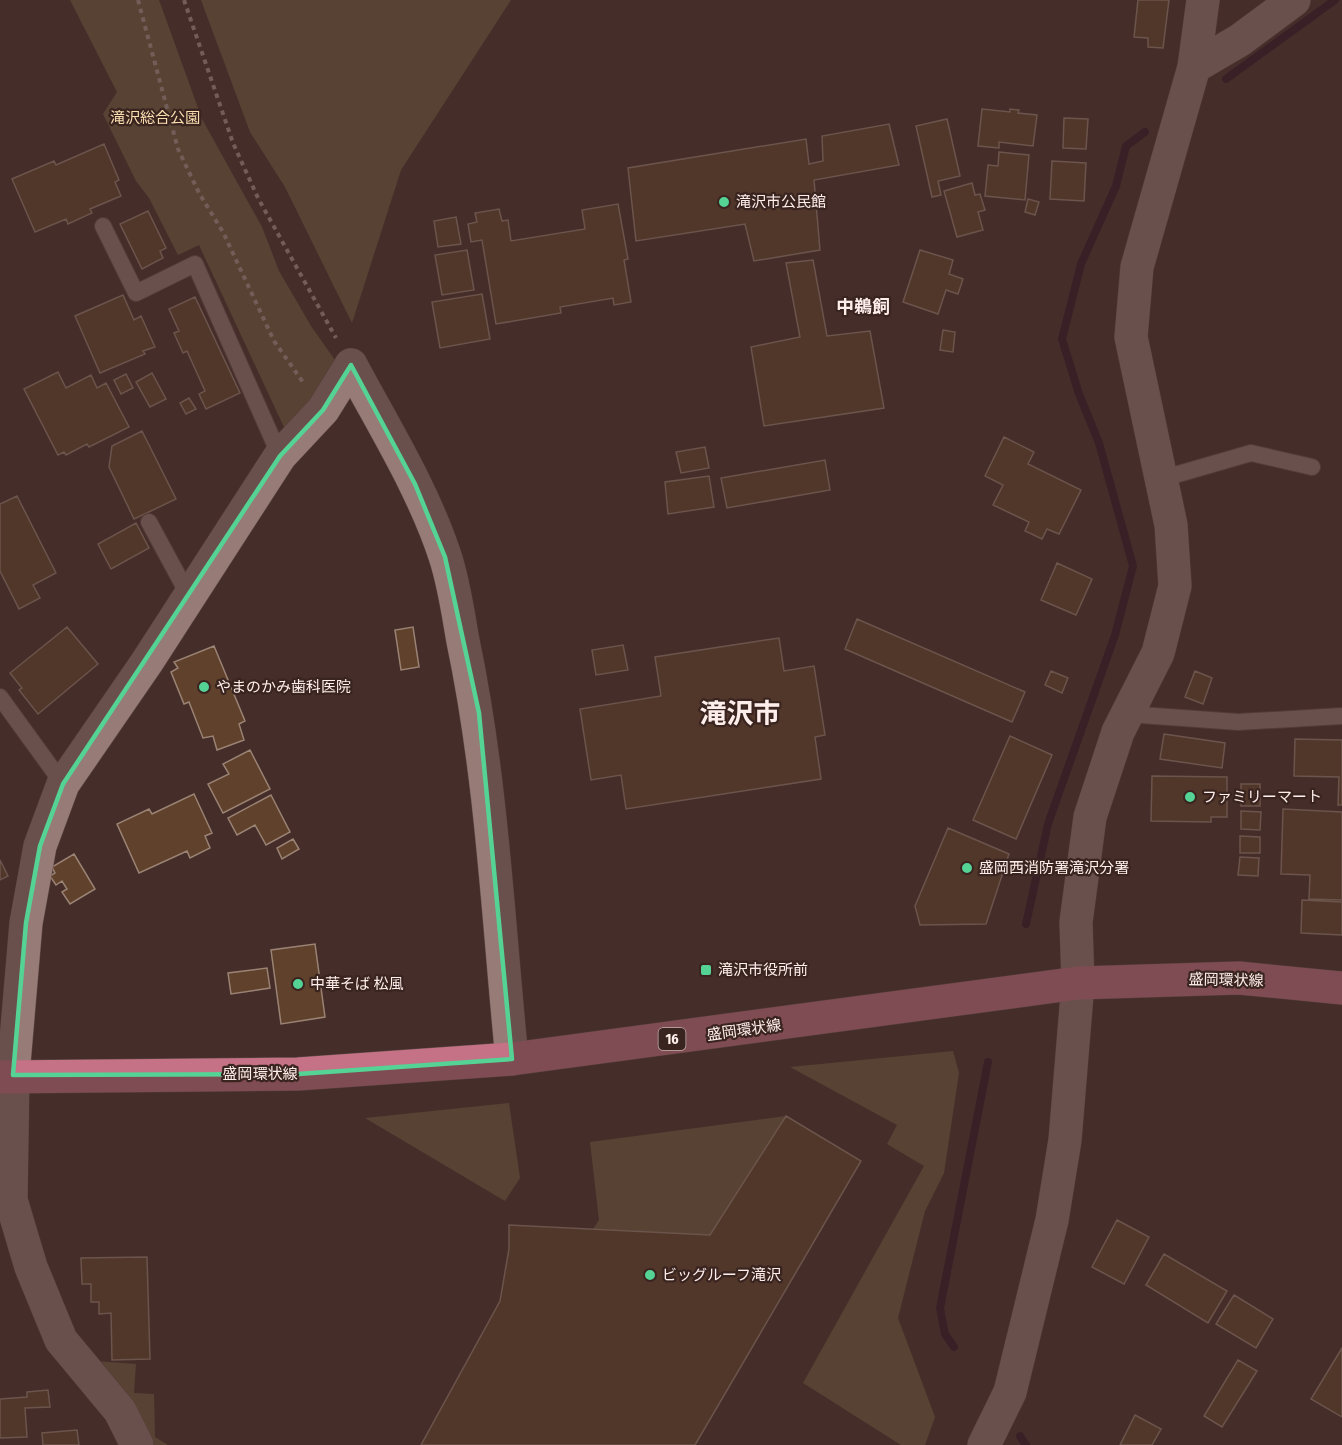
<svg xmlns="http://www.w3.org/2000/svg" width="1342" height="1445" font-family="'Fira Sans Condensed','Noto Sans JP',sans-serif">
<rect width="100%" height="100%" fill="#452e2a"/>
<path fill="#6e5c3f" d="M70,0H159L202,119L262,227L279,271L311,326L337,363L290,440L199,245L178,255L149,198L136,181L103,114L117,92Z
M201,0H511L401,170L352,323L285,187L250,132Z
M953,1051L959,1073L944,1173L925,1211L898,1318L935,1417L925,1445H901L803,1383L924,1166L887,1144L897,1125L790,1067Z
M509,1103L520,1178L505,1201L365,1118Z
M786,1116L710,1235L593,1229L599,1220L590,1142Z
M96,1361L136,1364L134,1393L154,1394L155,1437L168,1445H142Z"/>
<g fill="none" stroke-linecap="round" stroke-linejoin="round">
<path stroke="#2b1025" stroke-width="8" d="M1226,79L1335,0
M1026,924L1048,824L1115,635L1133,566L1099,443L1079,394L1062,339L1081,264L1116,186L1126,146L1145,132
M954,1347L945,1334L940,1308L988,1062
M1020,1436L1026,1445"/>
</g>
<path fill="#60412b" stroke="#9a8374" stroke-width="1.5" d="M1138,0H1169L1163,48L1148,47V38L1134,37Z
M982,109L1010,112V109L1019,110L1018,113L1037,115L1033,146L999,142V148L978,146Z
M1064,118L1088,119L1086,149L1063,148Z
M947,119L960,176L938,181L941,195L932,197L916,126Z
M889,124L899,165L814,180L820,250L754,261L745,224L636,241L628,168L806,139L809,164L823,161L822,136Z
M104,144L119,180L115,182L121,196L90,209L92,213L68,224L66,219L35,232L12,179L54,161L56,165Z
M999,152L1029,155L1025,200L985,196L988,165L998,166Z
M1052,161L1086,163L1084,201L1050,199Z
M972,183L975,195L980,194L985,210L978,212L983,230L957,237L944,191Z
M1028,199L1039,202L1035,215L1025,212Z
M618,204L628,259L624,260L631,302L614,305L613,298L560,307L561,313L496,324L482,240L471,242L468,224L477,222L475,213L499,209L502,221L508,220L511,241L585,229L582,210Z
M148,211L166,248L160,251L163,258L142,269L120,224Z
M456,217L461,244L438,247L434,221Z
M467,250L474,290L442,295L435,255Z
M920,250L953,260L949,274L963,279L958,294L946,290L938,314L903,302Z
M813,260L827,336L870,331L884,408L764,426L751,347L800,337L786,263Z
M482,294L490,339L440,348L432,302Z
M123,295L134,320L141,316L155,347L143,351L145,354L100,373L75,316Z
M195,297L240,393L206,409L199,394L205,391L187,351L183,353L174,333L179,331L169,309Z
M943,330L955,332L953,352L940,350Z
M58,372L66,388L91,375L97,388L106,383L129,427L89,447L87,444L66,455L64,452L58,455L24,389Z
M152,373L166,399L150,407L136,382Z
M126,374L133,388L121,394L114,380Z
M189,398L196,409L186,414L180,403Z
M142,431L176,499L134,519L109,467L112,446Z
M1004,437L1034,452L1028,464L1081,490L1059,534L1047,529L1042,539L1025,531L1029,522L993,505L1003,485L985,476Z
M705,447L709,468L681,473L676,452Z
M825,460L830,490L727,508L721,478Z
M709,476L714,507L668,514L665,482Z
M17,496L56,573L33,585L40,598L19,609L0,571V504Z
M136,523L149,548L111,569L98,544Z
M1057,563L1092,579L1076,615L1041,600Z
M857,619L1025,692L1012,722L845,649Z
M67,627L98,664L38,714L19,690L22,688L10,673Z
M413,627L419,667L401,670L395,630Z
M779,638L784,671L814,666L825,735L815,737L821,779L626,809L621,775L591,780L580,709L661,696L655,657Z
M623,645L628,670L596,675L592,650Z
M214,646L245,721L239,724L244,740L217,750L213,736L203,738L189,702L184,704L171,672L178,668L174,662Z
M1051,671L1068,678L1062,693L1045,685Z
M1195,671L1212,678L1203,704L1185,697Z
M1164,734L1225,743L1222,768L1160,759Z
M1010,736L1052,755L1016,839L973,820Z
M1295,739L1342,740V805H1338L1339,777L1294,776Z
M250,750L270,789L223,813L208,784L229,774L223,764Z
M1152,776L1227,777V817H1211V822L1151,821Z
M1241,784H1260V806H1241Z
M194,794L212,833L205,836L210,848L190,858L187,851L139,873L117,824L149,809L152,814Z
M271,795L290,832L266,845L255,825L237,835L228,818Z
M1283,809L1342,812V900L1309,899L1310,875L1281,874Z
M1241,811L1261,812L1260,830L1241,829Z
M948,828L1009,854L986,924L920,925L915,906Z
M1240,836L1260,837V853H1240Z
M293,839L299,849L282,859L277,848Z
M74,854L95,889L70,904L62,892L67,889L62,881L56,885L50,876L55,873L52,867Z
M1240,857L1259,858L1258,876L1238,875Z
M0,860L8,876L0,880Z
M1302,900L1342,902V935L1301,933Z
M315,944L325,1017L281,1024L271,950Z
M267,968L270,988L231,994L228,973Z
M786,1116L861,1161L695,1445H421L500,1301L509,1249V1225L710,1235Z
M1117,1220L1149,1237L1124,1284L1092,1267Z
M1164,1254L1227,1291L1208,1323L1146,1285Z
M147,1257L150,1359L112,1360L111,1313L99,1314V1302H91V1284H82L81,1258Z
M1234,1295L1273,1319L1256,1348L1216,1324Z
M1342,1348V1417L1311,1399Z
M1238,1360L1257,1371L1222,1427L1204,1416Z
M48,1390L50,1407L25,1408L27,1437L0,1438V1399L27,1397V1392Z
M1135,1415L1161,1429L1152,1445H1120Z
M77,1430L79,1445H43L42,1433Z"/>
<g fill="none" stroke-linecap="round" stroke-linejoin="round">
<g stroke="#624d4a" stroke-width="18">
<path id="service" d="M103,226L136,293L195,264L280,456
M1161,479L1251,453L1312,467
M149,522L189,596
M0,697L63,784
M1127,714L1238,722L1342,716"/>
</g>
<g stroke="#624d4a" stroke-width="34">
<path id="minor" d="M1194,67L1240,40L1294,0
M137,1445L120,1411L61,1340L31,1267L11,1200L13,1075L26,923L40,846L63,784L147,662L280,456L323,410L351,365"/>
</g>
<g stroke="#624d4a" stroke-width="34">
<path id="tertiary" d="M351,365C384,427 423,489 445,556C454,583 458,613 463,641C492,779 498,919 512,1059
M984,1445L1010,1392L1052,1220L1065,1140L1078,983L1076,922L1090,817L1118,732L1158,653L1175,586L1171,525L1131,337L1137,267L1194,67L1203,0"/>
</g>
<g stroke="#624d4a" stroke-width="34">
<path id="primary" d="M0,1077L298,1074L512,1059L1078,983L1239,978L1342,988"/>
</g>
<path stroke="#aa9793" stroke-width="4" stroke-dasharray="4.5 4.5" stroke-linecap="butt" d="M138,0L178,149L199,193L223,232L274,341L305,385
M184,0L233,143L258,198L336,338"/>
<use href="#service" stroke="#967b76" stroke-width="16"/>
<use href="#minor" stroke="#967b76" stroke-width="33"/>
<use href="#tertiary" stroke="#967b76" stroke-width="33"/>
<use href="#primary" stroke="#c57186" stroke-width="33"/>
</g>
<path d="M0 0H1342V1445H0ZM351,365L415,484L445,557L479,713L512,1059L298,1074L13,1075L26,923L40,846L63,784L280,456L323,410Z" fill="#452e2a" fill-opacity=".55" fill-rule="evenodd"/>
<path fill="none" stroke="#54d395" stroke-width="4.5" stroke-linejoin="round" d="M351,365L415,484L445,557L479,713L512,1059L298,1074L13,1075L26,923L40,846L63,784L280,456L323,410Z"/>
<g fill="#54d395" stroke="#3a2420" stroke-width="2">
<circle cx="724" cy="202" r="6"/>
<circle cx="204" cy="687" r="6"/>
<circle cx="1190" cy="797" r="6"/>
<circle cx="967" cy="868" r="6"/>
<rect x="700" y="964" width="12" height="12" rx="3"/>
<circle cx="298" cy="984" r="6"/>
<circle cx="650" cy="1275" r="6"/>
</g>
<g text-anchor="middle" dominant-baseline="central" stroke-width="4.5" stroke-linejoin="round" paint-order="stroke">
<rect fill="#3a2420" stroke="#c3b1ae" stroke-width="1.5" x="658.5" y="1028" width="27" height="22" rx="4.5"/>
<g font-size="14" font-weight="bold" fill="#feeeeb">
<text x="672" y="1039">16</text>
</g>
<g font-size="15" fill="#fadfb0" stroke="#3a2420">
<text x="155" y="118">滝沢総合公園</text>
</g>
<g font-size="15" fill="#feeeeb" stroke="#3a2420" text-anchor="start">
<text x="736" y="202">滝沢市公民館</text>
<text x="216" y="687">やまのかみ歯科医院</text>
<text x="1202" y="797">ファミリーマート</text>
<text x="979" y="868">盛岡西消防署滝沢分署</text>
<text x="718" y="970">滝沢市役所前</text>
<text x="310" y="984">中華そば 松風</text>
<text x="662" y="1275">ビッグルーフ滝沢</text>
</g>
<g font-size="15" fill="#feeeeb" stroke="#3a2420">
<text transform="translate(1226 980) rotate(1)">盛岡環状線</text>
<text transform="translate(744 1030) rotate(-8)">盛岡環状線</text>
<text x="260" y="1074">盛岡環状線</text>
</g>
<g font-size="18" font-weight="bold" fill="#feeeeb" stroke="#3a2420">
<text x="863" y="307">中鵜飼</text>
</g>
<g font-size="27" font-weight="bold" fill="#feeeeb" stroke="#3a2420">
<text x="740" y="714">滝沢市</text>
</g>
</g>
</svg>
